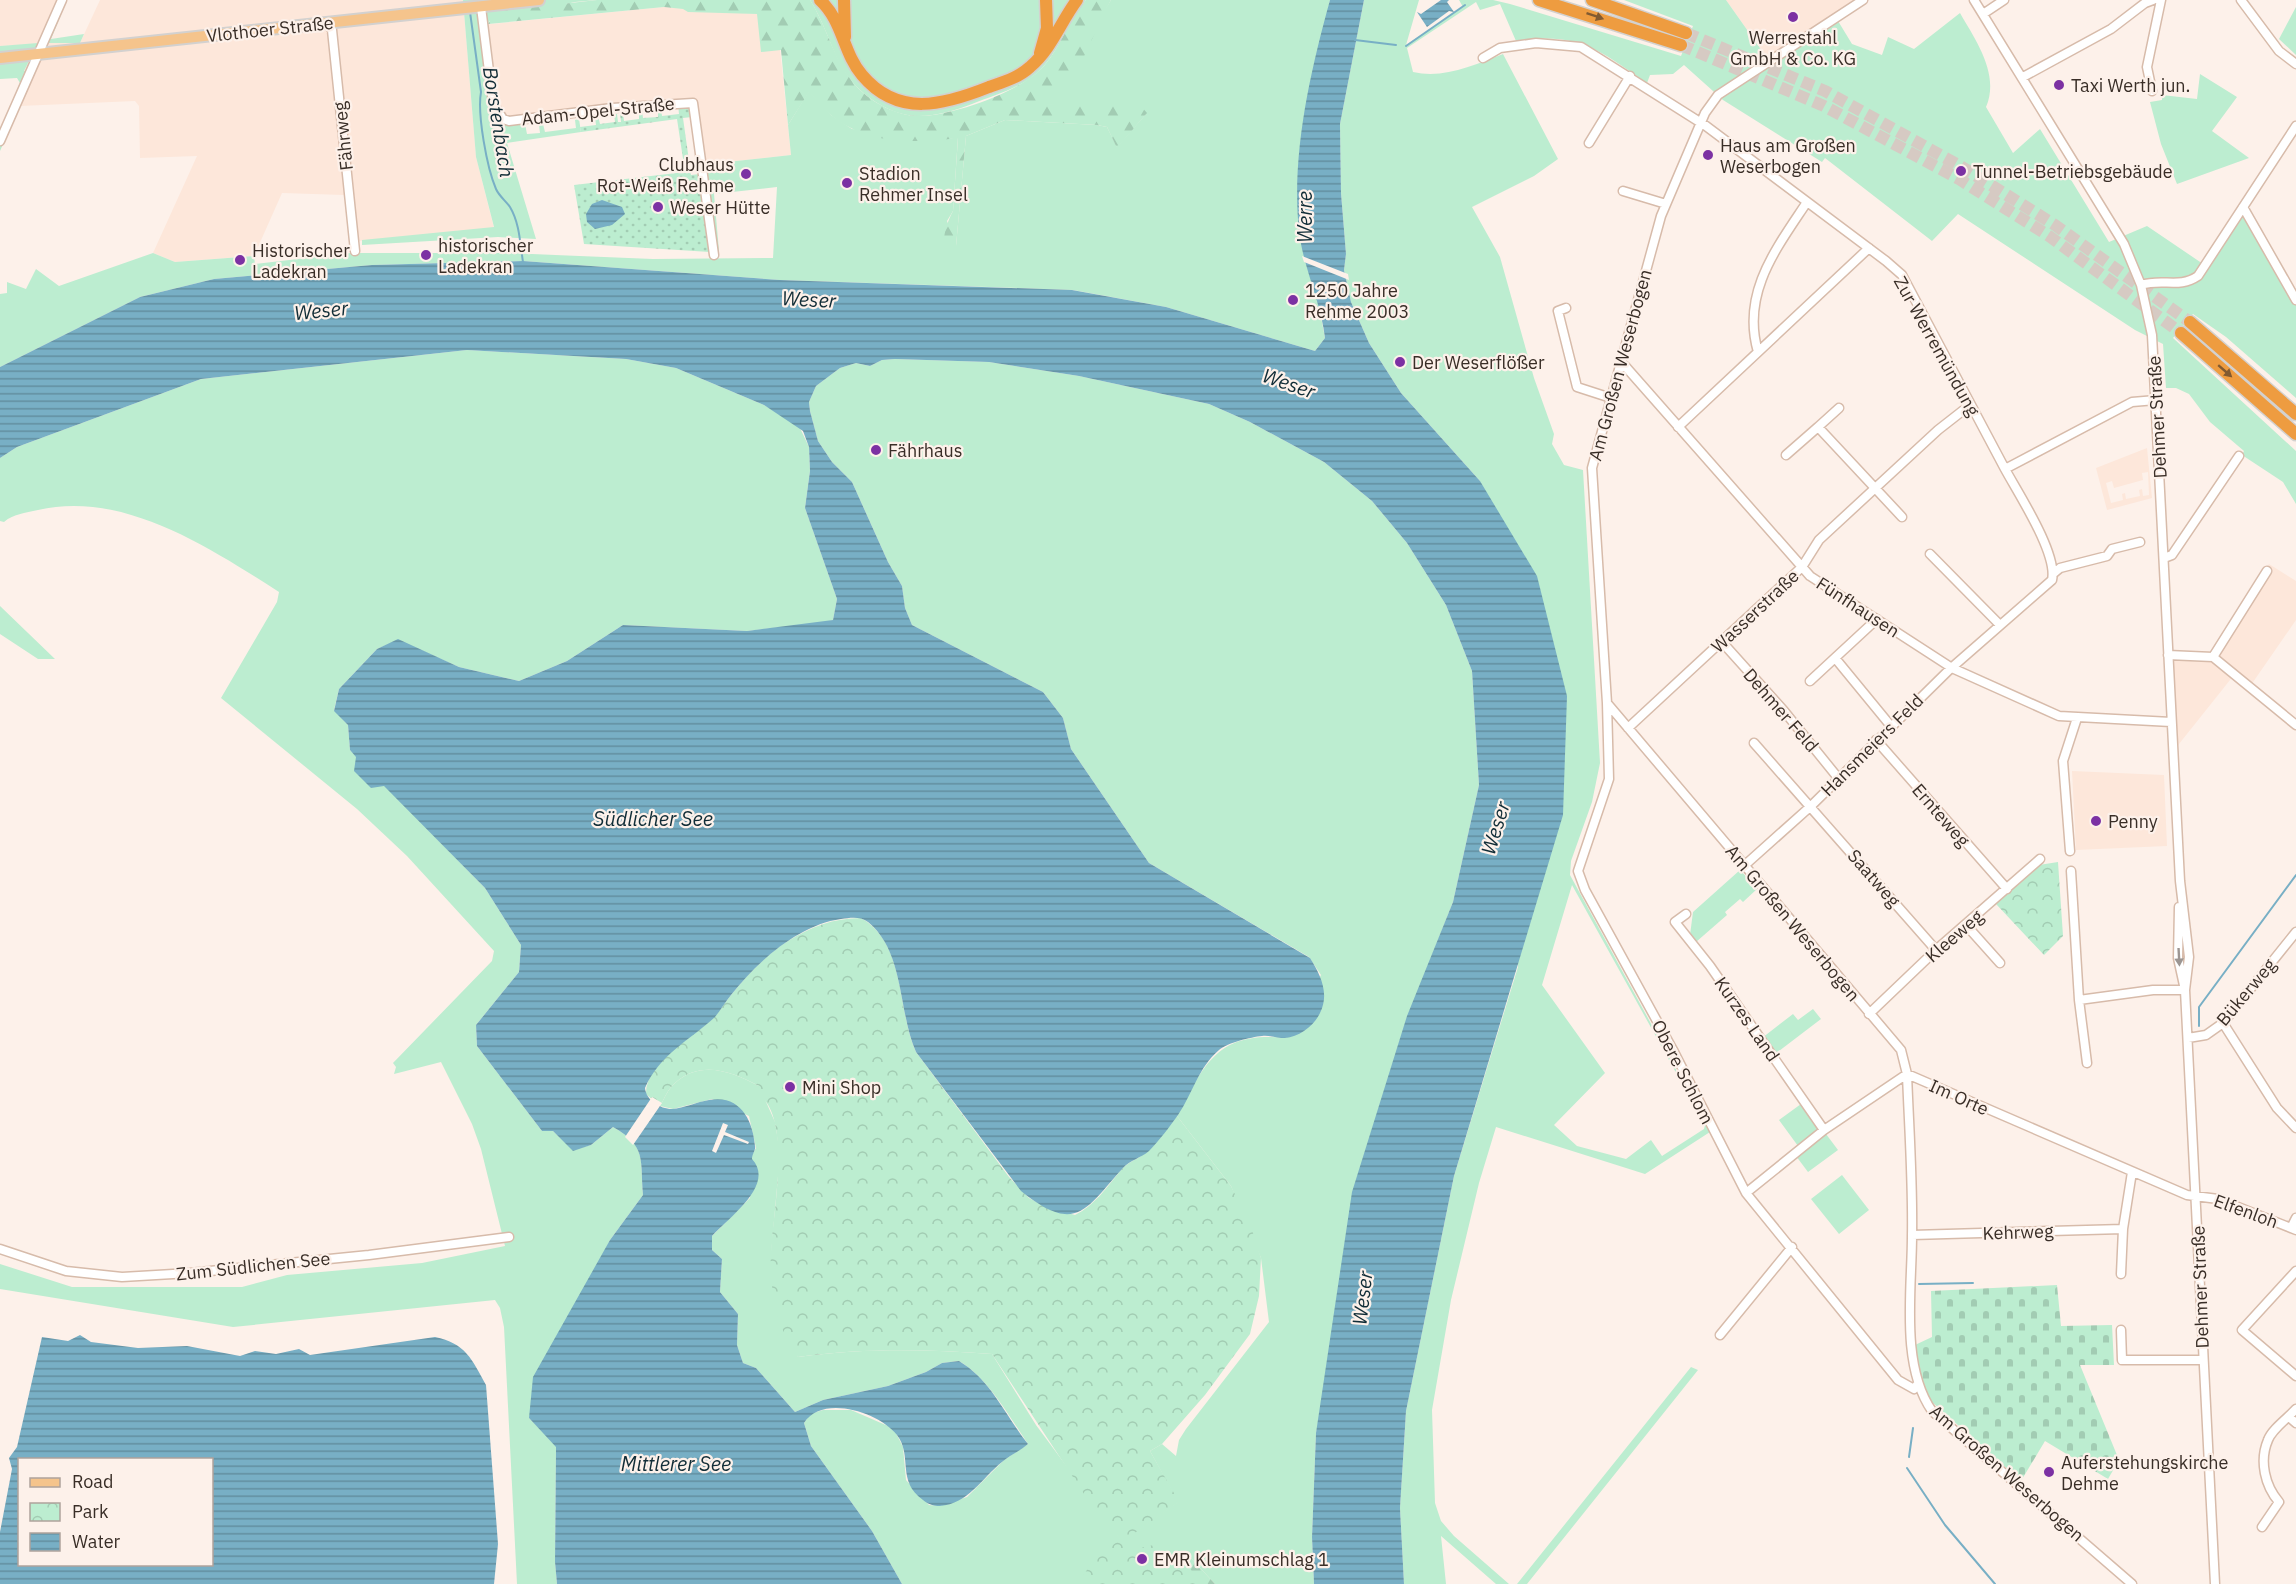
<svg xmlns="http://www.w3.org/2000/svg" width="2296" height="1584" font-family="'IBM Plex Sans',sans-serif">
<defs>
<pattern id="forest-firs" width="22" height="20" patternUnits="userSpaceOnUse" patternTransform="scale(1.5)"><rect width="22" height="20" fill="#bcedd0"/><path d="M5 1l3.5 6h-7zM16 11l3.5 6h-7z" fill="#a2ccb3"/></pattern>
<pattern id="cemetery-stones" width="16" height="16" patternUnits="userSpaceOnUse" patternTransform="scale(1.5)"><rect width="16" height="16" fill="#bcedd0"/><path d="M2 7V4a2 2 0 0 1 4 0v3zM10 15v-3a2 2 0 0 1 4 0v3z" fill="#a2ccb3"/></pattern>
<pattern id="park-crowns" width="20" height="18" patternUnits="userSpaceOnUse" patternTransform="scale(1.5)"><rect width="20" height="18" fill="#bcedd0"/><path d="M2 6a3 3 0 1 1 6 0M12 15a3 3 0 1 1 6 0" fill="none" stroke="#a2ccb3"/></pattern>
<pattern id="garden-dots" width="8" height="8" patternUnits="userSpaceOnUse" patternTransform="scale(1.5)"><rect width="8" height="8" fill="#bcedd0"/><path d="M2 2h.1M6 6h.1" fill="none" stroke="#a2ccb3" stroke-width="1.8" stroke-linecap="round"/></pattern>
<pattern id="water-rules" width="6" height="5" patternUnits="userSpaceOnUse" patternTransform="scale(1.5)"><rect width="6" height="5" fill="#78afc5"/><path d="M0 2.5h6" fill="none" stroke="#638fa0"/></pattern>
</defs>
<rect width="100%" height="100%" fill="#fdf1ea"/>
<path fill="#fde7da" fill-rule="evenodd" d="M0,0H58L38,43H80L100,0H463L476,157L494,228L349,242L344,195L282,193L254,256V264L253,256L175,262L153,253L197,156L140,158L139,106L135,101L20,106L35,70L24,71L38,44L0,46Z
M1726,0H1860L1767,58Z
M664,7L757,14L780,49L791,155L699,165L692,117L681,103L525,124L509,125L496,118L489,106L481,25Z
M2147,448L2152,498L2107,510L2096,468ZM2148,472L2149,495L2143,496L2142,489L2139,490L2140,496L2126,499L2125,493L2122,494L2123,500L2111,503L2106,483L2112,481L2114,488L2143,480L2142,473Z
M2269,564L2296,581V620L2251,685L2211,654Z
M2169,655L2212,658L2234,675L2175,749Z
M2072,771L2164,775L2167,846L2076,850Z"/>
<path fill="#bcedd0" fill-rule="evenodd" d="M58,0H67L51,39L84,34L80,43H38L24,71L36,70L0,151V130L20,83L17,78L0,79V46L38,43Z
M463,0H597L575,2L489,21L488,24L481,25C483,45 483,107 498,119C506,126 515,124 525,124L527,134L540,133L539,125L543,124L545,132L576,128L575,120L579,119L581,132L507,143L536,239L498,237L362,245V240L494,227L476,157Z
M810,0H1086C1069,19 1061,46 1044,66C1026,87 997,94 972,104C956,110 937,116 919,116C885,116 850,88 837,58C828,38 822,19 810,0Z
M1111,0H1330L1302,136L1298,195L1325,338L1315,351L1166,307L1073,290L780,280L523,261L372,265L214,279L140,297L0,367V294L7,293V282L26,289L36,269L59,286L153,253L175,262L254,256L255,264L350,253H506L653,259L773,258L777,187L714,194L719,251L710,252L699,165L791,155L788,125L809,91L831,115L852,129L948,139L958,137L953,211L947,221L956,246L966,136L1005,120L1097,125L1107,127L1117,147L1146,114L1045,104Z
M1364,0H1419L1406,45L1463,7L1459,0H1493L1510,4L1681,56L1693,26L1624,0H1726L1767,58L1835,16L1852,44L1882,55L1888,37L1914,49L1960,13C1976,41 2000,74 1986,107L2013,153L2040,129L2109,242L2147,226L2209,268L2247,207L2296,297V398L2226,337L2193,314L2173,338L2296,451V504L2283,482L2242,455L2244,451L2210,422L2189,394L2176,388H2166L2163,344L2135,330L1958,214L1932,241L1825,158L1822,162L1723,100L1684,65L1673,74L1650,75L1647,83C1597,49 1579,32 1516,41L1500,4L1480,10L1476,2L1407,48L1413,72C1444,79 1474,65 1503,54L1558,159L1534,176L1472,207L1500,257L1534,378L1554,434L1552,444L1564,465L1583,470L1600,763L1592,802L1571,861L1570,875L1710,1132L1645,1174L1496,1127L1479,1183L1451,1300L1432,1410L1435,1503L1441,1521L1454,1536L1509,1584H1496L1441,1536L1446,1584H1404L1400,1508L1406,1411L1454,1176L1518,967L1480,481L1401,393L1369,343L1351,302L1344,270L1346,254L1341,193L1340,124ZM1572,885L1705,1125L1704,1129L1662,1156L1651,1140L1626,1159L1577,1146L1554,1125L1605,1073L1542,985Z
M2296,7V55L2279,39Z
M2200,74L2237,97L2212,131L2249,158L2177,184L2161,144L2150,102L2162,100V95L2197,99Z
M467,350L626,359L676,368L764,405L799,426L809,447L810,471L805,508L837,599L833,620L826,622L747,631L623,625L567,661L519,681L459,667L398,640L377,649L339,689L334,710L348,725L350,750L485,888L521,945L519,972L476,1025L477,1046L542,1131H553L573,1150L591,1145L613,1127C647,1146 640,1159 643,1195L610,1240L529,1418L556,1446L555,1562L557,1584H517L504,1327L500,1308L495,1300L233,1327L0,1289V1264L72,1287H242L287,1275L422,1263L505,1246L481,1149L472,1124L441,1062L394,1074L396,1067L393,1063L492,961L494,951L407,856L357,809L221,698L277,602L279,592C210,548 123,490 38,510C25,513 13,514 4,522L0,521V458L17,447L201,379Z
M895,359L989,362L1079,376L1209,404L1250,422L1324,462L1372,501L1407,543L1446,605L1472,671L1479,785L1453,902L1408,1016L1393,1067L1316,1433L1312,1537L1314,1584H1215L1190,1557L1147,1584H902L872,1531L811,1446L804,1423L810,1414L823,1410H851L888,1426L896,1433L903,1447L906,1480L929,1505L939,1506L967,1497L1004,1460L1028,1444C1009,1416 988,1378 959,1361L942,1363L926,1372L888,1386L823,1400L795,1412L756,1368L743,1363L737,1345L738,1314L720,1292L722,1259L712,1250V1236L750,1198L752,1155L756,1148L749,1116L712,1099L673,1109L660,1106C665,1098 667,1090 675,1083C701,1059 733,1072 759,1086L775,1122L780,1154L771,1254L798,1357C863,1348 926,1349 992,1354L1036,1425L1122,1541L1178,1502L1150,1451L1162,1444L1176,1456L1179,1440L1186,1429L1269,1322L1261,1258L1231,1186L1177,1116C1205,1063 1218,1031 1286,1038L1321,975L1309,957L1149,863L1071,749L1063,718L1043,692L912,625L905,608L902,586L888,562L852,482L832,462L818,441L810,411L809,402L816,386L840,368L856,363L870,366L882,360Z
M0,606L55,659H38L0,634Z
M1740,870L1757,889L1743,902L1740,899L1725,912L1727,915L1696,942L1690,935L1693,912Z
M1813,1009L1821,1019L1775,1054L1762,1038L1793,1014L1798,1020Z
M1801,1104L1817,1127L1816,1133L1798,1146L1779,1120Z
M1826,1134L1838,1150L1808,1172L1796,1156Z
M1842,1175L1869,1210L1839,1234L1811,1199Z
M1691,1367L1698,1370L1527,1584H1517Z"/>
<path fill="url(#forest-firs)" d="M597,0H810C828,28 834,63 858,88C873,103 897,116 919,116C953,116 1022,91 1044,66C1061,46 1069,19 1086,0H1111C1088,40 1085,74 1046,104L1140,105L1147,113L1117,148L1107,127L1097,125L1005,120L966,136L956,246L949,250L944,247C943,235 947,222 953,211L958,138C914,143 868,145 832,116C823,109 816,99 809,92L788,125L781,50L761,52L757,14L688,12L683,9L664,7L488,24L493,15L500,11Z
M1190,1557L1215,1584H1147Z"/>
<path fill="url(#cemetery-stones)" d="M2057,1285L2061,1326L2112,1325L2114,1365H2080L2119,1460L2108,1479L2045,1441L2021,1481L1932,1402L1922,1385L1915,1345L1932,1337L1931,1291Z"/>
<path fill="url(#park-crowns)" d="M2058,862L2063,936L2044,955L1996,904L2039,865Z
M861,918C906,943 897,1011 916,1052L1009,1177L1029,1198L1044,1206L1075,1215C1095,1205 1107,1187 1121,1170C1128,1162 1136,1160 1144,1154C1157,1145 1165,1128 1177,1116L1231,1186L1251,1227L1261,1258L1259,1296L1250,1334L1205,1395L1162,1444L1150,1451L1179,1502L1122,1542L1127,1551L1167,1542L1203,1584H1078L1092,1562L1120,1539L1090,1503L992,1354C926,1349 863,1348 798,1357C786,1339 777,1321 774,1298C771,1284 770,1267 771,1252C772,1217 794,1113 756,1093L759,1086C733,1072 701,1059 675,1083C667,1090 665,1098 660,1106L646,1094C645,1063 695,1036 714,1017C721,1010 725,1002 731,995C746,976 767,954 788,941C811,927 833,918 861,918Z"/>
<path fill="url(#garden-dots)" d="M678,104L688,106L692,117L683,118L691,175L700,174L710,252L584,244L574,185L685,172L677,119L581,132L580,127L596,125L595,117L598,116L600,124L615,122L614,114H617L618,122H621L620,113H623L624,121L639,119V111L642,110L643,118L658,117V108H661L662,116L679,114Z"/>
<path fill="url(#water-rules)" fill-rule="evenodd" d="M1330,0H1364L1340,124L1341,193L1346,254L1344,270L1351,302L1369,343L1401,393L1480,481L1537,576L1567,696L1563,815L1454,1176L1406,1411L1400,1508L1404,1584H1314L1312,1537L1316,1433L1352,1192L1407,1016L1453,902L1479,785L1472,671L1446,605L1407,543L1372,501L1324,462L1250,422L1209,404L1079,376L989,362L895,359L882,360L870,366L856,363L840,368L816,386L809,402L810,411L818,441L832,462L852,482L888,562L902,586L905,608L912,625L1043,692L1063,718L1071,749L1149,863L1310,958C1320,974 1330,993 1320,1013C1314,1026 1299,1037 1285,1038C1277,1038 1269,1035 1262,1036C1251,1037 1227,1043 1219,1050C1198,1068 1193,1093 1178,1115C1171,1125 1158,1142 1149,1151C1141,1158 1130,1160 1123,1168C1085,1210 1076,1235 1021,1191L916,1052C898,1012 905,952 868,922C860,916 850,918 841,919C798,925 757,962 731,995C725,1002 721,1010 715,1017C690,1040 659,1055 645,1088C646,1100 660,1109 672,1109C684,1108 697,1102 709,1100C740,1094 753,1120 755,1146C756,1150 752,1154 752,1159C776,1185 728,1218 712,1236V1250L722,1259L720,1292L738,1314L737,1345L743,1363L756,1368L795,1412L823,1400L888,1386L926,1372L942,1363L959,1361C991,1380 1005,1415 1028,1444C1020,1451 1010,1455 1002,1462C982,1478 968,1504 940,1506C933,1506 928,1504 923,1500C896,1481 913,1456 897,1435C879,1412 822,1394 804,1423L811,1446L872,1531L902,1584H557L555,1562L556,1447L529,1418L533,1377L610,1240L643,1195C640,1160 647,1146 613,1127L591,1145L573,1151L553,1131H542L477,1046L476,1025L519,972L521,945L485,888L384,786L371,788L354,771L356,757L350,750L348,725L334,711L339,689L377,649L398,639L459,667L519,681L567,661L623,625L747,631L833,620L837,599L805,508L810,471L809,447L803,431L764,405L676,368L626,359L467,350L201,379L17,447L0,458V367L140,297L214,279L372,265L523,261L780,280L1072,290L1166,307L1315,351L1325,338C1321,302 1303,267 1299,231C1291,155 1310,73 1330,0Z
M1441,0H1449L1447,2L1454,12L1449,11L1427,27L1417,12L1421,14Z
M602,200L622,207L625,214L612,225L595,229L587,222L586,214L592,204Z
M80,1335L91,1342L138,1348L187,1346L240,1356L255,1351L276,1354L299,1349L310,1355L435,1337C465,1343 472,1359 486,1385L498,1544L494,1584H0V1532L12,1469L9,1458L17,1447L42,1337L68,1341ZM20,1460H212V1564H20Z"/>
<path fill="#fdf1ea" d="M1302,256L1348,274L1349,280L1304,262Z
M652,1097L662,1103L633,1145L625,1137Z
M723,1123L728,1125L725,1132L749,1142L748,1144L724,1135L716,1153L712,1151Z"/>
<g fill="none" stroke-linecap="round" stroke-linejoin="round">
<path stroke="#78afc5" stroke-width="2" d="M470,12L481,92C477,114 487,168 496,189C499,196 506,201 510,207C520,224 520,244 523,262
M1355,40L1396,45
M1406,46L1465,5
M2199,1026V1007L2296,875
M1919,1284L1973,1283
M1909,1457L1913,1428
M1907,1468L1945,1525L1995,1584"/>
<path stroke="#d6cac3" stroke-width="12" stroke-dasharray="12 6" stroke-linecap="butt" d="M1686,33L1825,91L1962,167L2055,225L2190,322
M1681,45L1824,106L1959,179L2049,236L2181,333"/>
<g stroke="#d7bbaa" stroke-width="11">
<path id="minor" d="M1863,0L1718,95L1705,113L1661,216L1592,468L1607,703L1901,1050L1907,1074C1909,1128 1913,1182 1912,1236C1912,1289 1900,1365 1932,1411L2132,1584
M1974,0L2124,244L2141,285L2152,335L2180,881L2189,957L2185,990L2215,1584
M2241,0L2279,51L2296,64
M481,7L493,103L503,119L509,121L612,108L693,103L714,255
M1983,14L2004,0
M327,23L332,30L355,251
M1483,58L1500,48L1536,43L1581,47L1706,126L1886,261L1902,275L2005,469L2132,402L2156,400
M2023,77L2111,29L2145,3L2153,0
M2152,91L2147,67L2161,0
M0,141L62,0
M1589,143L1630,76
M1623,191L1666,204
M2243,207L2296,300
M2141,285C2163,278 2179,289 2198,276L2296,126
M1566,308L1558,311L1577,387L1611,398
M1758,352C1741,293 1776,249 1807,202
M1621,367L1625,366L1810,576L1952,668L2059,716L2171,722
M1678,427L1869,248
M1818,427L1839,408
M1786,455L1818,427L1902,517
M1930,554L2000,625
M2164,558L2172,555L2239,456
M2054,573L2060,568L2107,556L2112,549L2140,542
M1722,642L1784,711L1839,779
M2168,655L2213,657L2296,725
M2213,657L2267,571
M1835,658L1890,725
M1810,681L1877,619
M1607,703L1609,779L1578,871L1585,890L1674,1052L1746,1193L1898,1380L1914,1389L1917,1385
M1628,728L1802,567L1819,540L1938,430L1970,405
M1876,740L2007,889
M1754,743L1936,950
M2070,851L2063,761L2077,718
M1745,865L1811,806L1949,670L2052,580C2058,554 2018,493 2005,469
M2071,871L2079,1000L2087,1063
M2179,907L2178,958L2185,990
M1686,914L1675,922L1710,966L1824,1130
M1966,925L2000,963
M2079,1000L2153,990H2185
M1869,1014L1936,950L2040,859
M2223,1023L2277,1108L2296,1128
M2188,1038L2206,1035L2223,1023L2296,932
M1746,1193L1824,1130L1907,1074L2187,1195L2218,1199L2296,1230
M2291,1228L2296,1218
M1912,1235L2123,1229
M0,1249L66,1271L122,1277L190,1273L369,1255L509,1237
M2296,1271L2242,1330L2296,1376
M2121,1274L2123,1229L2132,1172
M2121,1330L2122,1360H2203
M1720,1335L1792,1247
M2289,1417L2296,1423
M2262,1527L2279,1502C2265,1486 2259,1461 2268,1440C2272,1429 2288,1418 2296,1409"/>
</g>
<g stroke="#d3d1cf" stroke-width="14">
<path id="major" d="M0,58L539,0"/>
</g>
<g stroke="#d3d1cf" stroke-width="15">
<path id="highway" d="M820,0C843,21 843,53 862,75C898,118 944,105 989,87C1003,82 1018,78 1030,67C1052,48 1060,23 1077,0
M844,0L845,37
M1539,0L1681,45
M1592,0L1686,33
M1040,53L1047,28L1046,0
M2190,322L2296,414
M2181,333L2296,434"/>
</g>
<use href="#minor" stroke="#fff" stroke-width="8"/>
<use href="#major" stroke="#f5c48c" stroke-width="10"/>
<use href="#highway" stroke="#ee9c40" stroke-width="12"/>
</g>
<defs><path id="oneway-solid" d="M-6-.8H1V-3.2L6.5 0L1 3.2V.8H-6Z" transform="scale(1.5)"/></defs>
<g fill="#815a31">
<use href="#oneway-solid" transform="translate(1595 16) rotate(19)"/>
<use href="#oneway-solid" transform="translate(2225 371) rotate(41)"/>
</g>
<use fill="#9c9693" href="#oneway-solid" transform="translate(2179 957) rotate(87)"/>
<g fill="#7c31a3" stroke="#fdf1ea" stroke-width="2">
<circle cx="1793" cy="17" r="6"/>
<circle cx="2059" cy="85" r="6"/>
<circle cx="1708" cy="155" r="6"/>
<circle cx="1961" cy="171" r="6"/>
<circle cx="746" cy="174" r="6"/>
<circle cx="847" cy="183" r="6"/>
<circle cx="658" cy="207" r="6"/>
<circle cx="426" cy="255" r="6"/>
<circle cx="240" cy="260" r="6"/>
<circle cx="1293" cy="300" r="6"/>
<circle cx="1400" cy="362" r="6"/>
<circle cx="876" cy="450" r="6"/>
<circle cx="2096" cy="821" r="6"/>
<circle cx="790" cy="1087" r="6"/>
<circle cx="2049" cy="1472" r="6"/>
<circle cx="1142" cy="1559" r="6"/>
</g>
<g text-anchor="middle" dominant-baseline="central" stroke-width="4.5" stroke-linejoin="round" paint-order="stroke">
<g font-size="18" fill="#392e27" stroke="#fdf1ea">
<text transform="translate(270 29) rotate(-6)">Vlothoer Straße</text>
<text transform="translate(598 111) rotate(-6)">Adam-Opel-Straße</text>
<text transform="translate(343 136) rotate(-96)">Fährweg</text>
<text transform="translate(1937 346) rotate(61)">Zur Werremündung</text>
<text transform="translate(1620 365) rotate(-75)">Am Großen Weserbogen</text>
<text transform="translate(2157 417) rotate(-93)">Dehmer Straße</text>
<text transform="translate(1858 607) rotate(33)">Fünfhausen</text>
<text transform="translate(1755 611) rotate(-43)">Wasserstraße</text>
<text transform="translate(1781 710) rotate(49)">Dehmer Feld</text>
<text transform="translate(1872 745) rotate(-45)">Hansmeiers Feld</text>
<text transform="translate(1941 815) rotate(49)">Ernteweg</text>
<text transform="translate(1874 878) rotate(49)">Saatweg</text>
<text transform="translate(1793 923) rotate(50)">Am Großen Weserbogen</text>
<text transform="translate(1954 936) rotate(-41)">Kleeweg</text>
<text transform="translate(2246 992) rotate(-50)">Bükerweg</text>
<text transform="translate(1747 1019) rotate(55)">Kurzes Land</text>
<text transform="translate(1683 1072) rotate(63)">Obere Schlom</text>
<text transform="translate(1959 1097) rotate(24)">Im Orte</text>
<text transform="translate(2246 1211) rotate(20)">Elfenloh</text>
<text transform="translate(2018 1232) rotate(-2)">Kehrweg</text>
<text transform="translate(253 1266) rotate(-6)">Zum Südlichen See</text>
<text transform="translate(2200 1287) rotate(-92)">Dehmer Straße</text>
<text transform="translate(2007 1473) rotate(41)">Am Großen Weserbogen</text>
</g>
<g font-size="18" fill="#392e27" stroke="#fdf1ea" text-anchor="start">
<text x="1793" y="37" text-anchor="middle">Werrestahl<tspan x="1793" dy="21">GmbH &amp; Co. KG</tspan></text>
<text x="2071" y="85">Taxi Werth jun.</text>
<text x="1720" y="145">Haus am Großen<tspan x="1720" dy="21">Weserbogen</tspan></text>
<text x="734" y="164" text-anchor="end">Clubhaus<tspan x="734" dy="21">Rot-Weiß Rehme</tspan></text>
<text x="1973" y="171">Tunnel-Betriebsgebäude</text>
<text x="859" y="173">Stadion<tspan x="859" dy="21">Rehmer Insel</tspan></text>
<text x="670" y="207">Weser Hütte</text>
<text x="438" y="245">historischer<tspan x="438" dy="21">Ladekran</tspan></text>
<text x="252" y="250">Historischer<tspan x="252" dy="21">Ladekran</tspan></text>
<text x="1305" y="290">1250 Jahre<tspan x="1305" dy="21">Rehme 2003</tspan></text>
<text x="1412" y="362">Der Weserflößer</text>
<text x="888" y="450">Fährhaus</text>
<text x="2108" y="821">Penny</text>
<text x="802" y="1087">Mini Shop</text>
<text x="2061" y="1462">Auferstehungskirche<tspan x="2061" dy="21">Dehme</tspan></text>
<text x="1154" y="1559">EMR Kleinumschlag 1</text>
</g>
<g font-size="20" font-style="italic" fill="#112d37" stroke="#fdf1ea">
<text transform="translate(499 122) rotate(81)">Borstenbach</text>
<text transform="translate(1304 217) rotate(-90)">Werre</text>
<text transform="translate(809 299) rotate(3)">Weser</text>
<text transform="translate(321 310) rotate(-6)">Weser</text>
<text transform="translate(1289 383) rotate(19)">Weser</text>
<text x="653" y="818">Südlicher See</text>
<text transform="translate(1495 828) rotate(-73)">Weser</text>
<text transform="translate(1362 1298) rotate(-83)">Weser</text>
<text x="676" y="1463">Mittlerer See</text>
</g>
</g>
<rect x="18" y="1458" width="195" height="108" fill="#fdf1ea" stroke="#afa39c" stroke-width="1.5"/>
<rect x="30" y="1478" width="30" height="9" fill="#f5c48c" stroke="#afa39c" stroke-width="1.5"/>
<text x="72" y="1488" font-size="18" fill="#392e27">Road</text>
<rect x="30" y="1503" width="30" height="18" fill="url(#park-crowns)" stroke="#afa39c" stroke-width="1.5"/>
<text x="72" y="1518" font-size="18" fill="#392e27">Park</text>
<rect x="30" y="1533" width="30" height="18" fill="url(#water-rules)" stroke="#afa39c" stroke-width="1.5"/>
<text x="72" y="1548" font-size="18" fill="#392e27">Water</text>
</svg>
